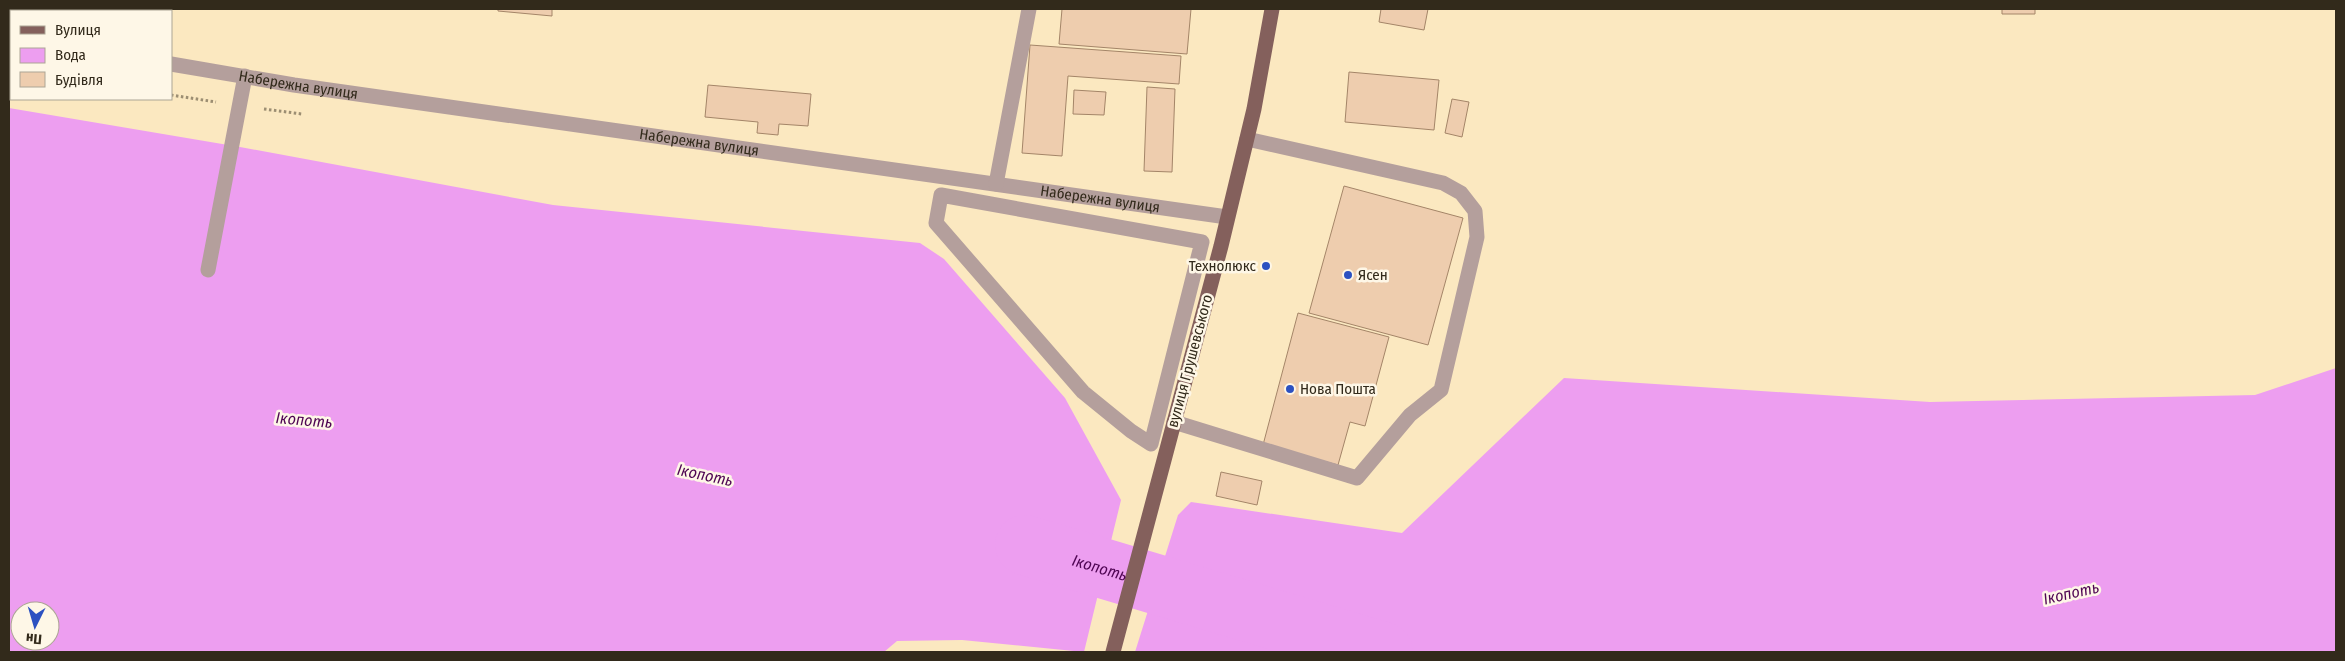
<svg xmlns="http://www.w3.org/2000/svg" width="2345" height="661" font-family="'Fira Sans Condensed',sans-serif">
<rect width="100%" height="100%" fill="#fbe8c0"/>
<path fill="#ed9ef0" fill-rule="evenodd" d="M9,108L240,147L553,205L920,243L944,259L1065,398L1121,500L1084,652L962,640L897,641L884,652H9ZM20,611H50V641H20Z
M2336,368V652H1135L1178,515L1191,502L1402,533L1564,378L1930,402L2255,395Z"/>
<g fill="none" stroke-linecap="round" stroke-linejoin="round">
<path stroke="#ed9ef0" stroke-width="60" id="s1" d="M1025,545L1383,652"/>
</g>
<path fill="#eecdae" stroke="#a48568" d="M498,9H552V16L498,11Z
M1062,9H1191L1187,54L1059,44Z
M1381,9H1428L1424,30L1379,22Z
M2002,9H2035V14H2002Z
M1030,45L1181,56L1179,84L1068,76L1062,156L1022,153Z
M1349,72L1439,80L1434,130L1345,122Z
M708,85L811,94L808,126L779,124L778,135L757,133L758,122L705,117Z
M1147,87L1175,89L1172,172L1144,171Z
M1074,90L1106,92L1104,115L1073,114Z
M1452,99L1469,102L1462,137L1445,133Z
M1344,186L1463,218L1428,345L1309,313Z
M1298,313L1389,337L1365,426L1350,422L1338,465L1263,445Z
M1221,472L1262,481L1257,505L1216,496Z"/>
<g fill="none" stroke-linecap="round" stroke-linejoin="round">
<path stroke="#9c8e72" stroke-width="3" stroke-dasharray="2.5 2.5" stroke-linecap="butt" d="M9,69H11
M171,95L216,102
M264,109L302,114"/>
<g stroke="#b49f9c" stroke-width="15">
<path d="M9,36L11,37"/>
<path id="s2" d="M171,64L294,85L1227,217"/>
<path d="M996,184L1029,9"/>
<path d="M941,195L1202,242L1151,444L1131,431L1083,392L936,223Z"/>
<path d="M208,270L245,76"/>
<path d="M1174,422L1357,478L1410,415L1441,390L1477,237L1475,211L1461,193L1443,183L1247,139"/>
</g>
<path stroke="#84605c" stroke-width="15" d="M1113,652L1221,246L1254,109L1272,9"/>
</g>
<g fill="#2c51c1" stroke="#fef7e7" stroke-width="2">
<circle cx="1266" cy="266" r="5"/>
<circle cx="1348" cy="275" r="5"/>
<circle cx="1290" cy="389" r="5"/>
</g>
<g text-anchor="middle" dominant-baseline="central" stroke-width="5" stroke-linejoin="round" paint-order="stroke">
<g font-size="15" fill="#322a1b" stroke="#fef7e7">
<text stroke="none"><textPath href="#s2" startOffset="129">Набережна вулиця</textPath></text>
<text stroke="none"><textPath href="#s2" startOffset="534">Набережна вулиця</textPath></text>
<text stroke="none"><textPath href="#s2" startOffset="939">Набережна вулиця</textPath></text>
<text transform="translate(1190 361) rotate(-75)">вулиця Грушевського</text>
</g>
<g font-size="15" fill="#322a1b" stroke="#fef7e7" text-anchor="start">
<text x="1256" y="266" text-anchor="end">Технолюкс</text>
<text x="1358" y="275">Ясен</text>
<text x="1300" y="389">Нова Пошта</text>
</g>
<g font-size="16" font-style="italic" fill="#4f0553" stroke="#fef7e7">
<text transform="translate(304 420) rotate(5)">Ікопоть</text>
<text transform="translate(705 475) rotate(12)">Ікопоть</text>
<text stroke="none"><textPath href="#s1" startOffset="78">Ікопоть</textPath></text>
<text transform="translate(2071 593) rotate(-13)">Ікопоть</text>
</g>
</g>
<rect width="2345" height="661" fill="none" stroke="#322a1b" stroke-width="20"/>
<rect x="10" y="10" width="162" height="90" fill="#fef7e7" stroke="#aca595"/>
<rect x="20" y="26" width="25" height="8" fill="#84605c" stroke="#aca595"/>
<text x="55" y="35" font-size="15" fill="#322a1b">Вулиця</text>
<rect x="20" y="48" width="25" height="15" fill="#ed9ef0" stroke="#aca595"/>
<text x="55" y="60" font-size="15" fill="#322a1b">Вода</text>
<rect x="20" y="72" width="25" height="15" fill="#eecdae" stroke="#aca595"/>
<text x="55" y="85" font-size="15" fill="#322a1b">Будівля</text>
<g transform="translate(35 626) rotate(185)"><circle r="24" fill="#fef7e7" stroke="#aca595"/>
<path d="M0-4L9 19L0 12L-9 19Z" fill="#2c51c1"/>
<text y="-8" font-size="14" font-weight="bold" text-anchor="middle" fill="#322a1b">Пн</text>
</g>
</svg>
